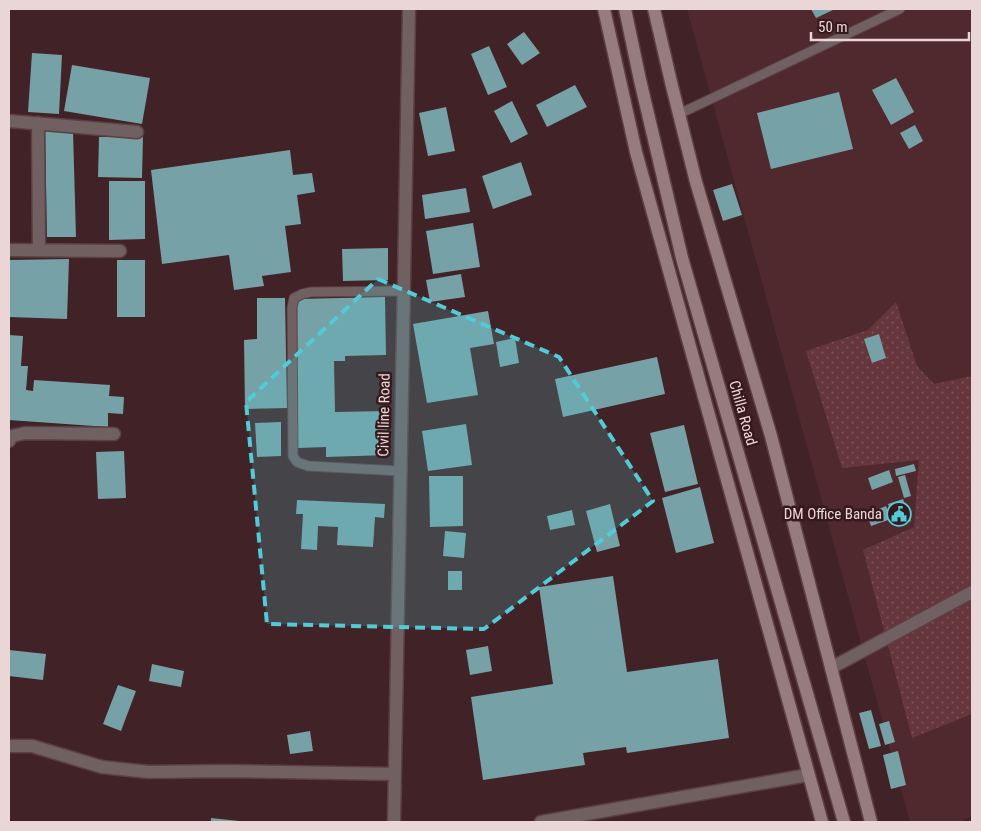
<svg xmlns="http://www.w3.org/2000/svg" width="981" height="831" font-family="'Roboto Condensed',sans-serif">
<defs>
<pattern id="grass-dots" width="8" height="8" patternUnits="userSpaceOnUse" patternTransform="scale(1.25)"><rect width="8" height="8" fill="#65363c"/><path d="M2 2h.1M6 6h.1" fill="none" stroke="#7b5257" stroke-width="1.8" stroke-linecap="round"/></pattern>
</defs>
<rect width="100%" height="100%" fill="#412226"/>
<path fill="#4f292e" d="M687,9H972V816L960,822H910Z"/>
<path fill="url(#grass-dots)" d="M896,302L917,366L934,384L972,376V714L912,738L863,550L914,527L919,460L842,468L806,351L868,330Z"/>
<path fill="#76a1a6" d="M811,9H835L816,18Z
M524,32L540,53L522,65L507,44Z
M489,46L507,87L488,95L471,54Z
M32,53L62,55L59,114L28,112Z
M72,65L150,78L142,124L64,111Z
M896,78L914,112L891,125L872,90Z
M575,85L587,107L547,127L536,105Z
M839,92L853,149L771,169L757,113Z
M512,101L528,134L511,143L494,111Z
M446,107L455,151L428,156L419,113Z
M915,125L923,141L909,149L900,133Z
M73,130L76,237H47L45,131Z
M99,137H143L142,178L98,177Z
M290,150L293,175L312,173L315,192L297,195L301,224L285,226L291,272L262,276L264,286L234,290L229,255L162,264L151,170Z
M521,162L532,195L493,209L482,176Z
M109,181H145V239L109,240Z
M732,184L742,215L723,221L713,190Z
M466,188L470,212L425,219L422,195Z
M473,223L480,267L433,274L426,231Z
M388,248V280L343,281L342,249Z
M69,259L67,319L9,317V260Z
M117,260H145V317H117Z
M461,274L465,297L430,302L426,280Z
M385,297L386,355L345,356V361H334L335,412L387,411L388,455L326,457V447L298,448L296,299Z
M257,298H285L287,408L245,409L244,340L257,339Z
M488,311L494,344L470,348L478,395L427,403L413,324Z
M879,334L886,358L872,363L864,339Z
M9,335L23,336L21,366H28L26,390L33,391L34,380L110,385L109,396L124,397L123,414L108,413V427L9,420Z
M515,338L519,363L500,367L496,342Z
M657,357L665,394L563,417L555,379Z
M281,422V456L257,457L255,423Z
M466,424L472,465L428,471L422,431Z
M684,425L698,484L665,492L650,433Z
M124,451L126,498L98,499L96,452Z
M914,464L916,471L896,476L895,469Z
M889,470L893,482L872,490L868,478Z
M905,475L911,496L904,498L898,477Z
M429,476H463V526L430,527Z
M700,487L714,543L676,553L662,498Z
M903,499L911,521L896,526L888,504Z
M297,500L385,504L384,518L375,517L373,547L337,545L338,527L318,526L317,550L301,549L303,514H296Z
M610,504L620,546L597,552L586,511Z
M886,506L891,519L871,526L867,514Z
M572,510L575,525L550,530L547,516Z
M445,531L466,533L464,558L443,556Z
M448,571H462V590H448Z
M613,576L627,672L718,659L729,738L627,753L626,747L583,753L585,765L483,780L471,697L553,684L539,587Z
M488,646L492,671L470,675L466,650Z
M9,650L46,654L43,680L9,676Z
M152,664L184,671L181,687L149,681Z
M118,685L136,691L121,731L103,724Z
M871,710L881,746L869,749L859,713Z
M889,721L895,742L885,745L879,724Z
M310,731L313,751L290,754L287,735Z
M898,751L906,785L891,789L883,755Z
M211,818L239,821V822H211Z"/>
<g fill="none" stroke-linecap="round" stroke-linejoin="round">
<g stroke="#5c3f42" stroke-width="11">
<path id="lane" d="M679,114L900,9
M400,471L308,466L297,462L293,456L292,308L294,298L302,294L311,292L403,291"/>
</g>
<g stroke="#5c3f42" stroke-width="15">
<path id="street" d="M9,121L137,132
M38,123L39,250
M9,250L120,251
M9,441L12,436L25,433L114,434
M831,668L972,592
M9,746H32L102,767L149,772L223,771L395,774
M394,822L409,9
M541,822L808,775"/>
</g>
<g stroke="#5c3f42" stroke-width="15">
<path id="secondary" d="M604,9L636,152L822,822
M625,9L640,80L682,258L844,822
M654,9L671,82L696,182L771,436L871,822"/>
</g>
<use href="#lane" stroke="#706061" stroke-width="9"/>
<use href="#street" stroke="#706061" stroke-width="12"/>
<use href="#secondary" stroke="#967c7e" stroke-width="12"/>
</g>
<path fill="#52cbd9" fill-opacity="0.2" stroke="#52cbd9" stroke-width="4" stroke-dasharray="10 6" stroke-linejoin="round" d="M378,279L559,357L653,501L484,629L267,624L246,402Z"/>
<defs>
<g id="civic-ring" transform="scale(1.25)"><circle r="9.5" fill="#36191d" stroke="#52cbd9" stroke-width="1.5"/><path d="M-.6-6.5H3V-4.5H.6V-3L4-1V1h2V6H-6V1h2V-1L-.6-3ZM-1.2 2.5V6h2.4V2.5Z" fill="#52cbd9"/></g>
</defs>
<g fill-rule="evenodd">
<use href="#civic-ring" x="899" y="514"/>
</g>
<g text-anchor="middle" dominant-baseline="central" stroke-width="5" stroke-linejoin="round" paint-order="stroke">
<g font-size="15" fill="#ebd6d7" stroke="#36191d">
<text transform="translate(743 413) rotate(74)">Chilla Road</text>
<text transform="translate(384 415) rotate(-89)">Civil line Road</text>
</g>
<g font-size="15" fill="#ebd6d7" stroke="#36191d" text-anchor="end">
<text x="882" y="514">DM Office Banda</text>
</g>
</g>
<rect width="981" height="831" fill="none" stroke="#ebd6d7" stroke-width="20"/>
<path d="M811 32v8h158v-8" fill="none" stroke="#ebd6d7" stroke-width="2.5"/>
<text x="818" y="32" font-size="15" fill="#ebd6d7" stroke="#36191d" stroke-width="4" paint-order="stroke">50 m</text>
</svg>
